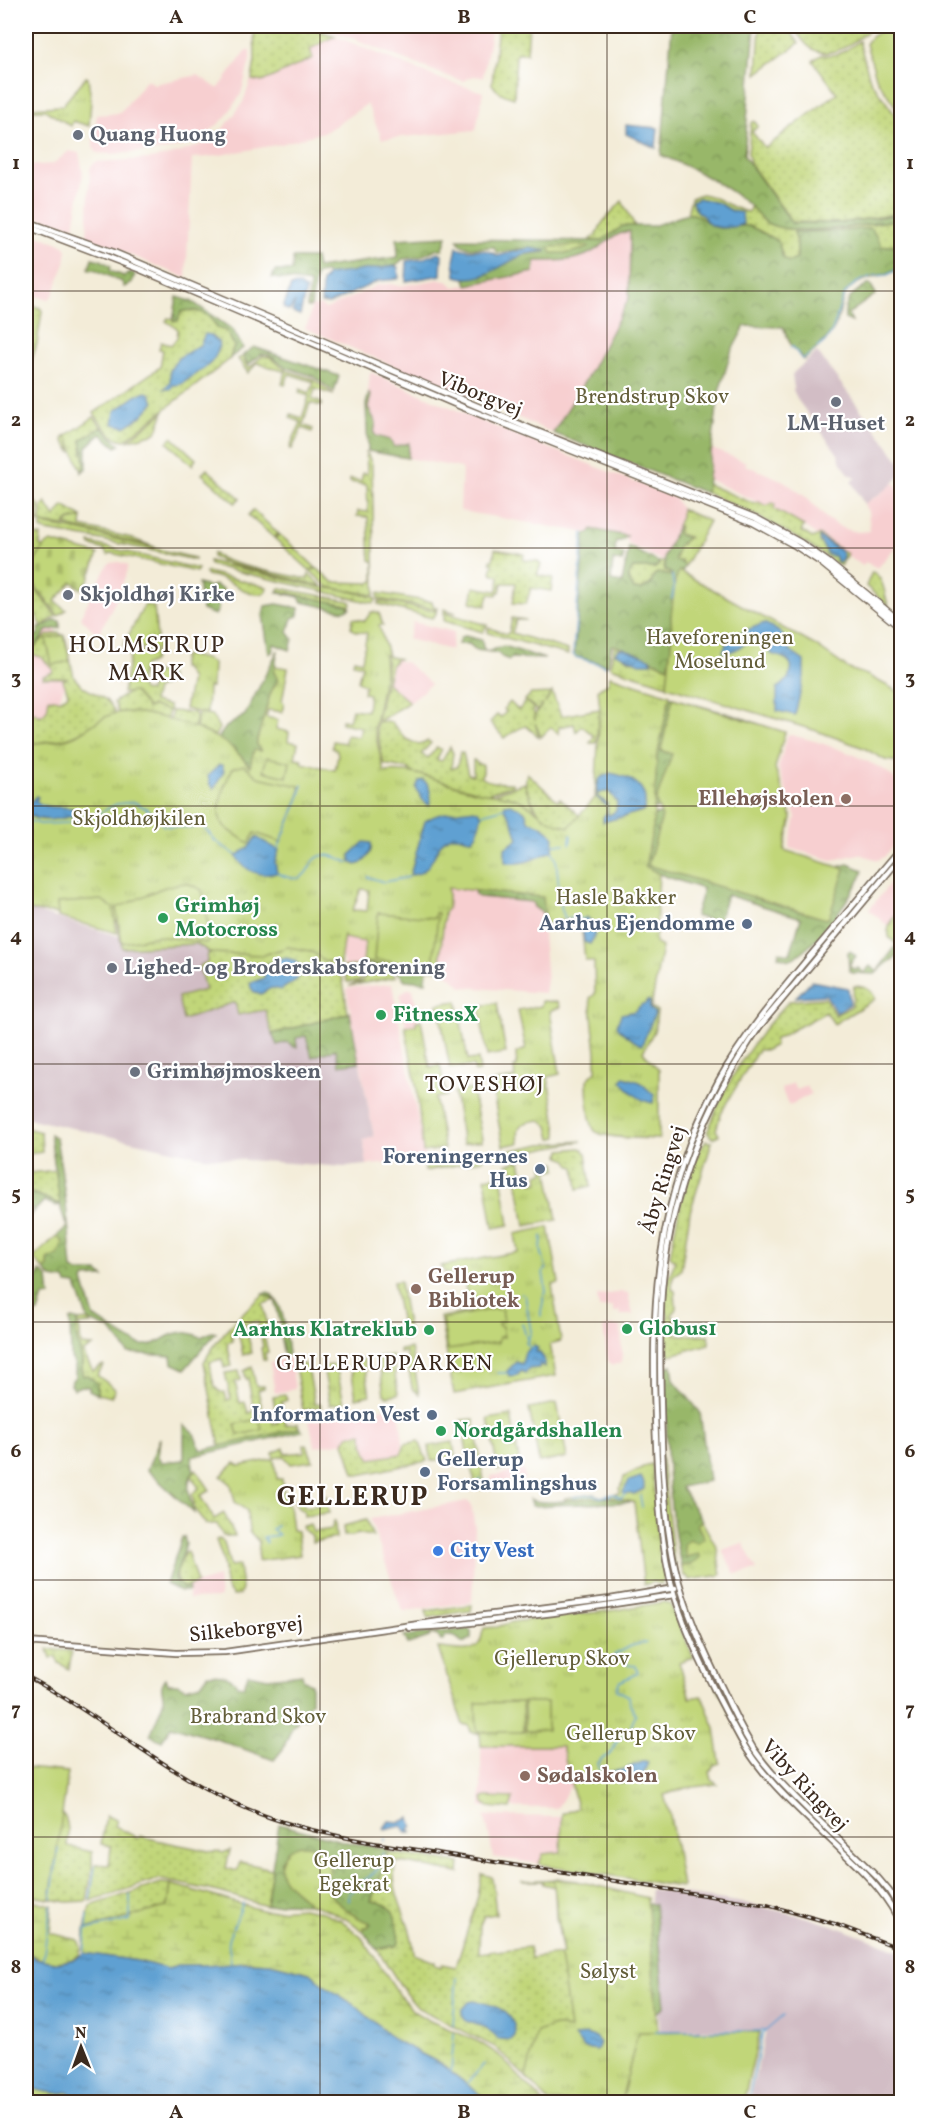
<svg xmlns="http://www.w3.org/2000/svg" width="927" height="2128" font-family="Vollkorn,serif">
<defs>
<pattern id="grass-dots" width="8" height="8" patternUnits="userSpaceOnUse" patternTransform="scale(1.5)"><rect width="8" height="8" fill="#c1d679"/><path d="M2 2h.1M6 6h.1" fill="none" stroke="#a7b868" stroke-width="1.8" stroke-linecap="round"/></pattern>
<pattern id="forest-crowns" width="20" height="18" patternUnits="userSpaceOnUse" patternTransform="scale(1.5)"><rect width="20" height="18" fill="#98b769"/><path d="M2 6a3 3 0 1 1 6 0M12 15a3 3 0 1 1 6 0" fill="none" stroke="#7d9556"/></pattern>
<pattern id="wetland-marsh" width="20" height="14" patternUnits="userSpaceOnUse" patternTransform="scale(1.5)"><rect width="20" height="14" fill="#c1d679"/><path d="M1 5h8M5 5V1M11 12h8M15 12V8" fill="none" stroke="#a7b868"/></pattern>
<pattern id="cemetery-stones" width="16" height="16" patternUnits="userSpaceOnUse" patternTransform="scale(1.5)"><rect width="16" height="16" fill="#c1d679"/><path d="M2 7V4a2 2 0 0 1 4 0v3zM10 15v-3a2 2 0 0 1 4 0v3z" fill="#a7b868"/></pattern>
<pattern id="park-tufts" width="24" height="20" patternUnits="userSpaceOnUse" patternTransform="scale(1.5)"><rect width="24" height="20" fill="#c1d679"/><path d="M3 7l-1-3M5 7V3M7 7l1-3M15 17l-1-3M17 17v-4M19 17l1-3" fill="none" stroke="#a7b868"/></pattern>
<pattern id="water-ripples" width="26" height="14" patternUnits="userSpaceOnUse" patternTransform="scale(1.5)"><rect width="26" height="14" fill="#5fa0d2"/><path d="M2 4q2-2 4 0t4 0M15 11q2-2 4 0t4 0" fill="none" stroke="#5083aa"/></pattern>
</defs>
<rect width="100%" height="100%" fill="#fff"/>
<filter id="ink" filterUnits="userSpaceOnUse"><feTurbulence type="fractalNoise" baseFrequency=".0167" numOctaves="2"/><feDisplacementMap in="SourceGraphic" scale="12" xChannelSelector="R" yChannelSelector="G"/><feConvolveMatrix kernelMatrix="1 2 1 2 8 2 1 2 1" color-interpolation-filters="sRGB"/></filter>
<filter id="wash" filterUnits="userSpaceOnUse"><feTurbulence type="fractalNoise" baseFrequency=".008" numOctaves="4" result="noise"/><feDisplacementMap in="SourceGraphic" scale="24" xChannelSelector="R" yChannelSelector="G"/><feGaussianBlur stdDeviation="1.35" result="paint"/><feColorMatrix in="noise" values="0 0 0 0 0 0 0 0 0 0 0 0 0 0 0 0 0 1.4 0 .05"/><feComposite in="paint" operator="in"/></filter>
<g filter="url(#wash)">
<rect width="100%" height="100%" fill="#f3ecd8"/>
<path fill="#f7cfd0" d="M319,26H492L483,77L473,76L463,81L444,75L357,41V38H350Z
M335,36L443,80L483,92L476,130L382,139L367,104L327,131L281,144L209,157L192,158L186,278L87,237L90,171L91,166L96,162L151,159L178,153L203,144L221,131L234,115L243,102L251,80L262,82L314,57L310,49Z
M246,51H250V60L241,94L225,118L207,134L189,144L168,150L111,154L97,153L93,147V139L97,115L120,113L147,79L154,84L198,75L217,88H219Z
M69,151L79,153L83,173L74,227L26,214V166L53,164Z
M26,231L64,245L67,250L65,263L53,295L49,299L26,294Z
M630,231L629,298L588,376L553,433L458,391L431,382L305,328L309,320L311,307L320,305L326,309L378,285L390,284L399,286L441,279L447,281L454,287L534,272L535,261L577,258L591,253L620,232Z
M370,372L486,423L675,498L681,509V517L662,561L629,544L625,537L582,532L461,511L460,509L462,468L370,451L367,403Z
M712,449L746,462L745,465L784,481L807,498L826,518L842,528L858,532L870,531L868,512L864,504L880,494L894,482L901,493V540L878,568L865,562L863,566L790,517L708,479Z
M119,562L128,565L127,571L118,596L99,633H96L80,617L107,566L110,563Z
M413,622L454,632L451,650L408,639Z
M51,628H54L60,638L67,676L65,685L57,704L33,725L26,726V640Z
M396,660L407,663L431,684L410,702L387,683L391,666Z
M788,734L818,742L852,754L883,769L901,784V837L884,857L878,860L859,854L832,860L789,848L796,817L778,768Z
M901,869V907L888,926L869,910Z
M448,888L543,897L545,911L542,924L547,980L545,993L463,987L442,970L440,964Z
M344,938L364,942L362,964L344,967L341,951Z
M392,984L426,1161L367,1165L363,1140L374,1137L346,988Z
M407,989H413L419,1020L416,1021V1025L406,1026L400,995Z
M793,1083L796,1090L807,1086L811,1094L789,1106L781,1089Z
M620,1292L628,1293L633,1315H620V1311L613,1313V1307L599,1308L597,1296Z
M612,1326H621L622,1363L612,1365L608,1361L603,1328Z
M290,1358L295,1389L275,1393L270,1363Z
M390,1407L399,1411L403,1442L401,1454L371,1459L366,1452L362,1434L349,1435L344,1442L315,1447L309,1421Z
M524,1470L525,1479L492,1484L491,1476Z
M467,1501L471,1503L475,1528L472,1602L404,1611L401,1608L370,1519Z
M743,1543L757,1570L735,1574L722,1550Z
M218,1577L220,1598L189,1599V1586Z
M481,1746H562L572,1784L557,1808L481,1807Z
M484,1816L562,1817L561,1852L542,1854L539,1864L493,1857L488,1829Z"/>
<path fill="#d2bdc5" d="M817,352L901,463V475L887,489L864,504L851,481L856,478L853,475L851,476L841,463L838,454L799,402L793,390L794,388L792,375L794,372Z
M26,909L121,937L197,944L211,953H208L236,1002L265,1010L272,1034L350,1013L374,1137L363,1140L367,1165L344,1167L204,1157L26,1118Z
M650,1889L744,1903L798,1915L835,1926L901,1951V2102H749L766,2031L701,2029L660,2031Z"/>
<path fill="url(#grass-dots)" stroke="#7e804c" stroke-width="1.5" d="M254,26H306L335,36L310,49L313,58L262,82L252,80L255,60Z
M498,26H529L527,53H516L514,98C506,96 496,92 492,84Z
M760,26H787L799,43L757,74Z
M792,26H875C856,39 830,66 807,45C801,39 797,32 792,26Z
M859,41L870,80L901,123V213L841,223L792,222L751,165L748,154L751,123L754,121L758,126L752,132L765,148L837,93L813,61L821,55C837,57 846,51 859,41Z
M701,194C718,195 731,210 748,212L751,206L766,223L840,229L901,219V244L882,247C877,241 876,233 869,228L843,231L794,232L797,242V259L789,262L783,258L778,241C769,237 758,229 748,226C738,224 726,230 715,227C702,222 702,213 687,214L691,198Z
M622,201L635,226L627,227L601,241L590,240L596,235L603,222Z
M27,304L40,308L42,311L37,344L26,375V362L30,350L26,347L29,334Z
M186,310C201,312 210,313 217,327L227,331L234,346L230,359L125,440C112,440 101,423 94,413L160,367L163,350L159,349L161,342L171,345L177,338L178,329L166,321L168,318L177,321L181,312Z
M243,356L247,367L252,366L262,356L270,357L286,370L313,379L334,395L315,389L312,399L322,403L321,406L310,403L303,425L313,429L312,432L302,428L292,449H290C291,440 298,431 301,422L290,418L291,414L302,418L309,396L299,393L300,389L310,393L314,382L289,374L285,385L282,384L286,372L257,363L248,373L238,359Z
M164,412L156,433L127,441Z
M94,417L102,427L81,440L85,462L82,472L69,440L72,453L63,440L65,436L68,439L66,436Z
M172,437L196,459L192,465L167,442Z
M366,451L372,464L375,593L374,595L328,587L275,539L279,534L295,548L294,550L295,548L316,568L310,570L318,569L333,582L370,583L374,580V562L370,560L368,517L357,516L358,511L368,512L367,485L350,482V479L361,481L363,473L367,474Z
M207,469L240,498L235,503L202,474Z
M707,484L754,504L759,502L766,506L773,503L775,505L774,509L804,526L801,531L812,538L819,535L847,554L840,566C796,535 756,513 706,493Z
M30,498L39,505L38,523L36,520L35,523L26,522V503H28Z
M46,503L55,517L64,506L82,517L67,521L64,526L41,523L42,507Z
M253,510L278,533L274,538L248,515Z
M82,518L81,527L128,537L155,547L66,526L69,521Z
M41,524L78,530L195,558V560L97,539L45,531L41,529Z
M26,535L41,536L40,546L44,548L36,562L26,572Z
M90,543L198,569L196,572L111,553L108,555L104,550L91,546Z
M495,549L524,554L523,560L537,561L541,565L537,575L553,578L551,591L531,588L526,604L513,603L516,583H502L500,592H498L497,595L489,594L486,606L471,602L474,587L496,591L498,589L499,576L491,573L493,563H490L491,560H493Z
M213,553C224,565 289,575 308,579L309,574L322,586L229,564L212,557Z
M209,561L319,587L344,590L374,597L376,600L374,603L368,602L210,565Z
M658,562H664L665,570L672,574L671,576L662,573L654,575L651,584L641,590L634,589L628,581L627,576L633,568H655L659,565Z
M207,572L267,587L266,592C253,600 237,585 225,580C219,577 212,576 206,575L205,573Z
M872,572C885,577 884,596 889,607L866,586Z
M26,577L56,616L42,626L36,615L26,610Z
M280,588L349,601L351,602L350,607L347,605L277,592Z
M378,593L432,602L434,607H437L436,614L432,618L378,604L379,601L435,611L436,609L378,599Z
M444,609L456,613L447,611L446,613L487,625L483,632L444,621Z
M512,618L526,620H516L512,633L568,650V655L488,633V627L506,634L509,633Z
M58,633L65,636L74,677C87,696 106,691 115,713C100,719 88,730 73,736C58,742 41,742 26,744V726H30L31,713L35,712L40,716C50,711 47,705 49,698L59,700L67,696L68,693L63,680L68,678H43V676L53,672V669L41,657L27,653L48,635Z
M386,656L400,659H396L391,666L387,683L409,702L381,720H377L386,677Z
M131,691L134,692L148,708L152,706L169,710L167,720L138,713L118,712L114,702Z
M552,692L561,716L600,709L596,743H590L594,736L582,726L576,732L574,724L559,727L558,734L551,727L541,737L535,723L539,737L526,726C517,728 512,734 504,738L490,722L497,715L501,717L506,712L504,709L510,702L517,709H520L525,701L533,708L535,721V715L543,704L536,711L534,707L525,700L531,694L551,693L545,703Z
M172,711L195,713C197,718 197,723 193,728L170,720Z
M198,713L212,715L219,728L215,736L196,728Z
M387,721L391,722L406,739L419,745L428,741L431,743L421,754L428,758L437,747L441,750L437,760L442,761L450,747L453,753L451,768L457,767L460,752L463,753L468,774L473,775V760H474L478,764L483,765V773L480,777C489,783 502,783 512,783L513,785L486,794L410,772L409,769L384,764L376,728L377,722Z
M527,773L558,801L560,798L580,816L569,828C547,823 539,817 530,796C526,788 524,781 527,773Z
M524,783L536,812L522,802L494,794Z
M274,925L325,961L340,963L348,1013L272,1034L265,1010L238,1015L235,1002L183,1020L178,997L205,990L199,966L207,962L208,953L245,954Z
M372,968L392,972L396,977L349,986L361,982Z
M854,986C863,986 873,989 875,999L834,1024L826,1012L774,1040L775,1045L766,1050H758L727,1102L721,1114L716,1130L719,1135L712,1138L707,1132C711,1125 713,1117 716,1110C733,1071 759,1032 789,1001L825,998L835,1015L852,1006Z
M26,1128L41,1132L42,1152L28,1154L30,1173L57,1170L62,1205L35,1194L26,1192Z
M582,1141L494,1158L492,1154L542,1144Z
M706,1141L712,1142L690,1212L681,1270L673,1276L672,1289L675,1291L676,1308L672,1316L677,1319L675,1332L679,1335H709V1344L668,1356L664,1324L668,1315C664,1306 665,1288 668,1279C670,1271 674,1268 675,1260L670,1256C676,1223 686,1166 706,1141Z
M580,1148L583,1149L586,1153L591,1186L578,1189L575,1167L571,1166L568,1160L560,1157L561,1150Z
M483,1155V1160L425,1171V1166Z
M400,1281L409,1338L405,1340L402,1338L403,1334L393,1282Z
M264,1294L275,1300L263,1304L269,1334L264,1336L268,1352L265,1353L266,1360H263L261,1348L263,1347L258,1321L245,1323L252,1353L243,1355L238,1330L231,1331L233,1341L227,1343L232,1366L224,1368L222,1359L210,1362C212,1373 211,1392 225,1393L227,1400L231,1399L225,1373L239,1371L241,1380L235,1382L240,1403L245,1402L248,1413L254,1411L248,1379H246L244,1371L252,1367L256,1386H264V1388L258,1390L263,1414L271,1413L273,1423H278L273,1397L285,1395L287,1400L281,1402L286,1425L298,1423L299,1428L220,1447L204,1362C216,1339 244,1310 264,1294Z
M88,1320L91,1324L79,1325L81,1345L93,1346L83,1352L93,1371L103,1365L104,1366L97,1375L115,1389L111,1397L97,1394L96,1383L87,1375L83,1376C80,1370 82,1368 82,1361C81,1348 71,1334 79,1321Z
M411,1348L419,1394L412,1388L406,1352L400,1353V1350Z
M656,1370L661,1454L676,1580L663,1525Z
M362,1433L366,1452L371,1459L401,1454L405,1444L419,1441L427,1461L359,1475L354,1473L344,1442L349,1435Z
M196,1469L210,1490L200,1496L214,1519L224,1513L235,1536H223L217,1524H206L195,1510L192,1494L199,1488L191,1476Z
M326,1495L329,1513L304,1516V1511L298,1508L294,1500L302,1499L305,1507L324,1504L325,1496Z
M366,1520L373,1537L358,1533L353,1536H344L343,1526Z
M333,1521H335L336,1538L312,1542V1536L302,1529V1526L310,1525L313,1532L332,1529Z
M219,1539L224,1542L230,1566L239,1565L242,1589L240,1595L233,1596L227,1589L222,1557L216,1540Z
M187,1551L197,1583L183,1588C170,1575 180,1567 185,1552Z
M679,1602L693,1635L749,1745L748,1747L696,1646Z
M472,1605L471,1611C458,1612 443,1615 428,1618L426,1611Z
M48,1649L72,1651L69,1669L59,1663L56,1657L51,1658Z
M61,1812C70,1821 68,1835 67,1846L92,1852V1868L87,1901L67,1902L26,1895V1892L51,1895Z
M106,1816L117,1820L115,1826L139,1839L140,1836C165,1843 189,1846 214,1852L216,1851L223,1853L230,1850L226,1868L237,1871L240,1862L272,1869L266,1906L219,1892L159,1879L90,1901L95,1864L109,1865L111,1846L101,1844Z
M387,1849L391,1853L460,1863L459,1873L395,1861C395,1868 393,1877 395,1885C399,1909 413,1928 414,1954L435,1962V1965L441,1967L442,1964L456,1967L478,1896L482,1874L492,1877L496,1914L484,1916L480,1925L479,1953L529,1947L531,1958L560,1954V1958L563,1953L556,1918L555,1887L543,1884L542,1881H521L560,1879L578,1881L582,1885L573,2029L539,2090L495,2047L418,2008L406,1994L377,1949L389,1945L394,1947L371,1901L386,1861Z
M161,1883L171,1884L167,1915L84,1953L85,1930L90,1906Z"/>
<path fill="url(#forest-crowns)" stroke="#6a7044" stroke-width="1.5" d="M672,26H755L744,156L792,223H841L901,214V219C869,224 798,238 769,224C760,220 756,211 749,205C723,183 692,168 661,155Z
M687,214C702,213 702,222 715,227C726,230 738,224 748,226C758,229 769,237 778,241L783,258L789,262L797,259V242L794,232L843,231L869,228L872,229L882,247L901,244V268C886,277 866,276 853,286C838,297 842,315 834,329C827,341 814,351 804,360L791,345L783,327L745,326L731,352L719,392L706,493L553,433L588,376L629,298L630,231C614,233 606,244 592,252C576,262 553,261 535,261L534,272L467,285L465,278L484,274L525,254L546,252L529,248L497,253L494,247C482,247 463,252 457,239L601,241L623,226H653Z
M447,236L443,249H436L419,257L403,259L395,266L327,275L326,273L316,274L311,307H307L310,283L272,278L275,271H292L293,258H315L317,268L398,257L397,239Z
M92,258L101,260L111,266L110,271L124,276L132,272L135,274L132,283L124,287L122,282L94,269L91,270L89,268Z
M870,284L876,294L848,314L852,322L845,319C843,302 854,290 870,284Z
M177,297L191,301L233,330L243,348L230,358L234,346L227,331L217,328C210,314 197,307 181,312L178,321H173Z
M254,347L339,376L334,392L313,376L286,367L269,355L261,354L248,365L243,355Z
M369,393L371,396L368,407L376,423L374,433L376,436L390,440L394,447L409,443L408,458L368,451L366,404Z
M102,427L120,445L116,447L101,434L87,447V468L82,472L85,462L81,440Z
M678,525L679,535L689,538L681,543L675,557L685,566L682,572L679,571L671,617L672,634L669,667L614,645L611,646L608,665L574,656L585,534L589,533L592,529L627,536L621,541H616L615,552L624,554L622,562L613,560L611,581L622,583L629,547L658,562L659,564L655,568H633C627,577 627,580 634,589L641,590L651,584L654,575L658,573L671,576L672,574L665,570L664,557Z
M198,584L210,587L214,585L223,589L221,600L217,602L218,609L215,615L202,610Z
M278,591L347,605L350,608L344,611L302,602L299,597L277,592Z
M277,604L299,608L298,616L292,618L288,632L293,639L290,650L274,644L272,652L269,654L263,615L265,606Z
M55,620L60,621V628L46,631C42,643 29,649 26,657V639L39,634L38,629Z
M465,636L482,640L483,648L487,651L504,646L545,659L512,658L509,660L502,657L498,653L476,650L469,644H458L461,637Z
M278,650L274,672L278,680L271,692L257,740V745L262,752L251,767L235,750L218,738L226,727L245,715Z
M669,697L740,717L784,733L675,702L661,751L673,754L668,807L655,809L652,802L656,752Z
M662,814L663,819L755,898L826,919L829,917L840,866L848,864L863,870L861,877C845,904 819,946 789,960L778,956L779,952L790,954L801,918L727,895L718,922L695,916L703,889L659,874L645,867L653,815Z
M508,886L551,899L544,914L534,907L532,902L479,897L475,895L474,891Z
M901,907V954L887,963L875,974L852,973L849,970L848,952L850,951L856,956L849,965L855,970L857,967L864,973L870,966L877,971L897,945L889,937L888,926Z
M363,962L427,969L426,982L405,980C389,958 375,973 363,962Z
M350,1013L359,1062L339,1065L336,1049L312,1057L306,1036L296,1038L297,1047H294L287,1042L277,1045L272,1034Z
M50,1134L56,1138C64,1181 69,1225 72,1269L78,1272H98L104,1277L85,1278L83,1281L94,1317C104,1323 134,1345 143,1345C166,1347 166,1323 201,1337L212,1332L216,1333L185,1369L172,1363L171,1356L128,1353L111,1330L88,1320L76,1285L67,1284L65,1280L51,1278L44,1270L48,1265V1258L51,1257L49,1243L67,1227L61,1209Z
M26,1192L35,1194L60,1205L56,1206L44,1201L26,1220V1215L35,1210L26,1207Z
M40,1271L48,1278L50,1296L43,1297L38,1313H35L34,1323L28,1327L26,1326V1309Z
M267,1292C286,1300 285,1336 288,1354L287,1356L284,1355L280,1335L282,1331L275,1300L264,1294Z
M73,1319L79,1321C71,1334 81,1348 82,1361C82,1367 80,1370 83,1376L87,1375L97,1383V1394L89,1390V1387L81,1386L74,1389L71,1385L72,1380L75,1377V1365L71,1358L70,1320Z
M672,1365L674,1380L700,1412L709,1481L681,1487L702,1521L697,1525L705,1538L697,1543L700,1557L691,1565L681,1566C666,1501 666,1434 666,1367Z
M184,1425L193,1431L198,1444L202,1450L299,1428L303,1431L191,1457L194,1471C184,1485 190,1498 194,1513L147,1470L160,1438L158,1457L162,1462L184,1460Z
M592,1497L616,1498L635,1502L532,1506L530,1499C541,1506 578,1499 592,1497Z
M182,1537H184L186,1544L175,1577L176,1581L183,1588L188,1586L189,1591H180L166,1584Z
M469,1629L471,1631V1638L463,1643L453,1635L445,1636L444,1640L441,1641L438,1636L431,1634L429,1637L408,1644L404,1636Z
M208,1674C222,1675 231,1674 237,1686H244L248,1674L268,1678L302,1674L303,1679L311,1684V1702L307,1707L308,1718H298L297,1722L293,1725L283,1749L274,1760L219,1740L171,1726L162,1741L150,1735C152,1731 162,1706 163,1702C165,1691 157,1690 166,1678L168,1684H177L185,1688L201,1684Z
M279,1824L346,1842L387,1849L386,1861L371,1901C399,1904 395,1918 399,1942L398,1945L377,1949L363,1931L364,1926L370,1925L369,1923C358,1920 326,1897 326,1884C326,1879 329,1873 330,1869C324,1854 324,1849 307,1845L281,1860C280,1882 293,1888 307,1901L308,1904L285,1903L266,1906Z
M646,1902L655,1905L665,2006L653,2016Z"/>
<path fill="url(#wetland-marsh)" stroke="#7e804c" stroke-width="1.5" d="M579,245L588,246V248L569,253H552L550,249L551,247Z
M614,645L623,648L617,650C626,661 637,663 652,663V661L669,667L667,685L610,667Z
M171,1884L265,1911L302,1908L323,1912L341,1920L362,1938L401,1997L413,2011L428,2020L479,2042L498,2054L543,2102H490L439,2063L393,2039L356,2006L322,1984L313,1974L270,1963L248,1962L204,1965H178L168,1969L138,1961L84,1953L85,1929C114,1923 140,1912 168,1907Z
M26,1899L52,1905L50,1933L78,1940L81,1947L80,1954C64,1967 41,1962 26,1951Z
M26,2086C37,2090 55,2095 68,2092L79,2098L82,2102H26Z"/>
<path fill="url(#cemetery-stones)" stroke="#7e804c" stroke-width="1.5" d="M51,542L98,554L89,579L81,589L72,582L55,601L66,610L58,616L26,574L45,546Z"/>
<path fill="url(#park-tufts)" stroke="#7e804c" stroke-width="1.5" fill-rule="evenodd" d="M86,77L88,78L91,100L89,126L73,121L71,126L45,110H29L26,114V106L28,108L62,106Z
M681,509L709,521L685,566L681,561H675L678,547L689,537L678,534L679,526H677L681,517Z
M145,604L154,607L158,650L123,646Z
M371,612L379,613L383,625H379L388,655H384L385,672L374,728L384,772C420,769 438,782 471,790C487,795 505,793 521,801C539,810 546,823 569,827L595,798L600,709L598,689L608,683L610,676L670,695L657,757L653,827L645,866L659,874L655,943L662,947L651,1008L657,1011L655,1029L643,1052L659,1070V1139C647,1138 602,1139 595,1131C588,1123 587,1090 587,1080L596,1071V1052L590,998L595,994L594,962L585,960L581,921L564,920L546,924L543,897L448,888V908L444,913L440,964L442,970L363,962L365,942L344,938V934L340,963L325,961L310,951L288,947L263,955L211,953L197,944L122,948L117,921L26,910V744C42,742 61,742 76,735C90,728 101,716 116,713C142,707 205,729 227,744C236,750 243,759 250,767L254,750L261,751L257,745V740L271,692L278,680L274,672L275,666L288,668L282,701L284,703L282,712L268,710L266,717L278,720L276,729L289,732L288,741L298,743L295,758L302,759V763L335,770L338,756L337,750L332,748L333,741L345,743L346,735L359,737L361,727L341,723L342,720L349,721L352,709L367,711L369,694L363,693L365,685L358,681L362,665L353,663L354,659L362,661L367,633L355,631L351,627L353,618L365,621ZM361,889L369,890L367,911L354,910L352,912Z
M126,650L155,652L153,662L144,666L139,682L143,690L149,692L155,672L170,676L169,683L156,689L153,702L169,706L170,711L152,706L147,708L145,704L134,692L123,693L130,656Z
M186,655L205,659L213,663L212,687H208L207,714L185,709L191,679L184,668H181L183,658Z
M901,907V948L889,937L888,926Z
M457,1001L468,1060L478,1059L480,1071L475,1072L473,1066L450,1068L438,1004Z
M542,1001L558,1002L560,1007L550,1011L560,1074L548,1077L558,1137L551,1139L548,1126L540,1120C521,1123 516,1123 519,1143L503,1146L491,1082L515,1078L514,1067H517L516,1053L526,1049L518,1010L541,1006Z
M497,1003L506,1053L487,1056L479,1006Z
M421,1020L430,1067L440,1065L446,1096L435,1098L444,1149L423,1152L417,1090L405,1026L416,1025V1021Z
M472,1089L482,1139L481,1141L463,1144L454,1092Z
M520,1160L523,1176L530,1175L532,1183L539,1182L538,1174L544,1173L543,1165L556,1163L557,1169L548,1171L557,1220L525,1226L516,1172L507,1164Z
M501,1175L509,1225L493,1228L485,1178Z
M549,1227L559,1283L552,1285L561,1341L550,1344L556,1376L454,1394L440,1317L470,1312L463,1273L446,1274L441,1266L518,1252L515,1234Z
M57,1236L63,1242L58,1256L48,1258V1267L44,1270L33,1258Z
M392,1355L398,1394L387,1396L384,1394L378,1357Z
M364,1359L370,1395L356,1398L350,1361Z
M304,1364L308,1368L315,1404L320,1403L321,1407L303,1410L295,1366Z
M336,1365L344,1403L330,1405L323,1366Z
M557,1403L567,1458L539,1462L529,1408Z
M511,1415L520,1466L498,1470L488,1419Z
M474,1419L485,1488L480,1489L476,1487L468,1456L461,1420Z
M453,1442L455,1457L431,1461L429,1446Z
M304,1445H307L313,1461L291,1464L284,1456L274,1458L273,1453L284,1448L285,1454L305,1452Z
M274,1459L277,1479H282L285,1504L289,1505L292,1530L297,1531L300,1555L258,1561L259,1542L249,1531L247,1511L235,1502L231,1484L221,1476L235,1463L240,1466Z
M652,1464L659,1551L665,1579L661,1584L654,1582L644,1585L634,1502L611,1497L564,1500L565,1498L594,1494L601,1497L620,1493L619,1488L621,1487L624,1477L647,1465Z
M702,1521L717,1548L721,1575L689,1580L687,1576H684L681,1566L691,1565L700,1557L698,1554L686,1557L684,1545L689,1540L697,1543L704,1538L697,1524Z
M664,1602L670,1604L693,1657L679,1662L690,1698L702,1696L715,1728L720,1763L714,1765L710,1772L712,1780L717,1784L686,1788L664,1795L670,1815L682,1887L539,1864L543,1854L561,1852L562,1814L577,1808L562,1746H481L480,1734L471,1732L469,1725H463L438,1648C451,1648 472,1656 480,1642C482,1638 482,1632 484,1628L497,1627L512,1622L616,1610Z
M300,1845C313,1844 332,1851 330,1867C330,1873 324,1880 326,1886C330,1899 357,1920 369,1922V1927H364L363,1931C346,1917 330,1909 308,1904L307,1901C301,1895 292,1889 286,1882C274,1867 283,1849 300,1845Z
M553,1879L582,1882L647,1898L658,2032L639,2034L621,2102H549L526,2077L537,2032L555,2026L570,2029L560,1954L563,1953Z"/>
<path fill="#c1d679" stroke="#7e804c" stroke-width="1.5" d="M887,26H901V114L877,80L866,44L871,37Z
M679,571L816,646L849,669L867,675L901,693V762L885,760L864,748L817,731L667,686L672,634L671,617L675,581Z
M64,635L70,661L52,665L46,639Z
M673,698L785,732L775,768L792,818L784,850L845,869L829,917L826,919L648,865L662,817L656,801L672,754L661,750Z
M267,757L290,762L287,777L263,771Z
M244,765L258,777L300,786V794L281,842L255,833L249,843C240,837 227,831 222,823C214,810 226,780 233,768Z
M187,883L202,890L210,938L206,943L157,936L122,943L116,908C141,900 160,884 187,883Z
M102,900L113,908L117,933L58,917L57,903Z
M378,913L435,918V913H438L433,967L430,965L374,960Z
M354,966L370,969L358,982H347L344,967Z
M494,1309L502,1310L504,1321L498,1323L499,1326H502L504,1337H499L498,1342L448,1350L442,1319Z
M259,1419L262,1430L238,1435L235,1424Z
M522,1702L523,1732H477L476,1703Z
M524,1702H547V1730L525,1731Z
M26,1768L68,1772L50,1899L26,1895Z
M486,1797L513,1798L510,1809L489,1807L484,1803L483,1798Z
M699,2031L760,2032L744,2099L703,2102H621L638,2032Z"/>
<path fill="url(#water-ripples)" stroke="#4d6578" stroke-width="1.5" fill-rule="evenodd" d="M626,125L658,128L656,148L626,134Z
M699,198L718,203L732,211L742,213L743,224C733,228 719,230 709,224C706,222 705,219 703,216C697,211 694,210 692,201Z
M457,247C472,254 484,245 498,256L529,248L547,251C539,252 531,252 523,255C503,263 480,285 456,276L454,261Z
M438,252L442,254L441,275L406,281L407,261L422,259Z
M395,266L398,267L399,278L398,279L378,281L329,304L321,303L322,282L327,275Z
M299,285L306,290L300,315L292,312L295,302L289,311L283,308L291,286Z
M205,334L211,335L219,343C219,359 206,368 194,375C186,380 183,386 173,385L171,389H164L170,382V370L178,358L200,345Z
M145,392L150,393L154,402L142,416L125,427L113,424L115,411L136,396Z
M819,537L841,551L843,556L841,561L838,562L834,556L828,555L819,540Z
M764,623C776,629 788,635 790,651L804,661V677L795,715L777,711V688C785,685 795,672 790,663C786,657 777,656 771,654L770,644L760,637C745,640 737,654 723,652L728,638Z
M623,648L650,658L652,663H640L615,653L617,650Z
M219,765H222L224,771L214,789L210,785L208,776Z
M610,773C632,777 650,786 644,811L603,822V817L607,812V806L597,798V785L600,778ZM604,792H609L617,802L616,811L608,816L607,803L599,798L598,794Z
M423,780C431,785 432,799 429,806L421,798L416,788L419,781Z
M36,796L38,797L36,801C49,812 66,803 80,811V814C62,819 42,824 26,814L27,806Z
M510,804C520,808 527,809 528,821C540,824 547,828 554,837L553,850C541,857 519,867 505,862V848L518,839L511,818L504,808L505,805Z
M474,809L479,811L482,815L477,833L473,839C465,840 457,833 449,837C434,843 434,876 410,875L425,821C440,811 456,812 474,809Z
M256,837L279,850L275,862L277,873C260,877 245,872 236,856L249,847Z
M364,842L371,843C373,853 365,863 356,865L351,862L350,855Z
M586,917C597,924 598,933 590,944L584,942L582,923Z
M281,958C291,958 297,960 301,970L300,976L295,981L281,990L271,988L261,994L255,993L251,988L250,983L264,978L266,965Z
M811,981L848,988L850,1004L836,1013L826,995L796,997Z
M648,1000L650,1001V1009L655,1013L642,1045C637,1044 618,1030 617,1025C617,1024 621,1015 621,1014L635,1011L642,1004H645Z
M624,1077L640,1082L654,1095L653,1103C639,1101 630,1091 621,1081Z
M534,1346L538,1348L536,1352H539L544,1358V1367L540,1364L539,1368L529,1369L525,1373L521,1371L518,1375L509,1376L507,1371L516,1362L522,1364L525,1352Z
M641,1477L644,1483V1489L634,1494H625L623,1492L629,1481Z
M645,1761L648,1762L643,1775L637,1781C625,1784 610,1783 601,1773L622,1770Z
M410,1818L413,1826L408,1831H412L411,1833H406L402,1826L385,1830L384,1828L389,1821L400,1822Z
M26,1951L35,1958L58,1963L75,1959L84,1953L138,1961L168,1969L178,1965H204L248,1962L270,1963L313,1974L322,1984L356,2006L393,2039L439,2063L490,2102H82L79,2098L68,2092C55,2095 37,2090 26,2086Z
M474,2001C494,2004 517,2012 515,2036L511,2040L498,2039L486,2028L466,2021L462,2015V2010L469,2002Z
M585,2034L595,2037L600,2043L597,2050L584,2048L574,2037Z"/>
<g fill="none" stroke-linecap="round" stroke-linejoin="round">
<path stroke="#5fa0d2" stroke-width="1.5" d="M874,276L887,275L902,267
M790,348L792,346L801,358L804,359L815,350
M817,348C849,328 825,291 870,277
M583,533L573,654L575,657L606,666
M672,599L674,588L672,575
M482,814L504,808
M26,820L40,824L67,823L99,813L117,804L134,802L147,809L164,826L192,828L198,825L205,828L215,841L236,855
M76,821L92,820
M554,844H565
M570,844L571,835
M278,849L300,795L302,785
M552,851L556,858L559,888
M277,873C316,892 302,855 327,855C335,856 343,860 350,863
M368,877L384,882L409,877
M562,898L561,908L565,918L584,919
M521,1294H522
M525,1295L531,1332L526,1344L531,1348
M541,1316C540,1309 544,1306 543,1298L546,1292L543,1272L546,1268L541,1250L542,1236
M522,1323L527,1339
M498,1373H507
M477,1484L481,1479
M640,1496L642,1507
M573,1497L594,1495L601,1497L613,1494L621,1498L625,1494
M267,1543L263,1537L279,1535L272,1529L277,1526
M601,1772L598,1764L601,1759L609,1755L618,1740L629,1731L636,1714L630,1705L629,1696L617,1690V1688L619,1682L638,1673L636,1666L628,1665L623,1660L616,1658L614,1655L631,1646L646,1642
M384,1841L385,1839
M331,1888L340,1886L352,1887
M51,1898L58,1848
M90,1899L95,1865
M349,1901V1893L353,1890V1887C370,1877 381,1873 383,1852
M85,1930L130,1920V1894
M84,1953L88,1914
M43,1959L51,1905
M231,1962L228,1940L243,1903
M453,2025L457,1977
M655,2031H765
M451,2072L454,2033
M467,2084L484,2064
M749,2096L762,2034L783,2016"/>
</g>
</g>
<g filter="url(#ink)">
<g fill="none" stroke-linecap="round" stroke-linejoin="round">
<g stroke="#7b6e5f" stroke-width="8">
<path id="secondary" d="M902,847C871,883 841,920 810,956C777,996 744,1035 719,1080C654,1200 650,1309 656,1441C658,1492 660,1545 674,1594C689,1643 716,1695 741,1740C767,1785 809,1818 845,1854C868,1876 889,1897 902,1927
M902,856L760,1026C706,1103 670,1194 662,1289C659,1329 660,1371 661,1411C662,1463 664,1516 675,1567C685,1610 703,1650 723,1690C732,1710 742,1730 753,1748C769,1772 790,1792 810,1812C833,1834 855,1855 878,1878L889,1891L902,1912
M409,1628L445,1626L553,1613L674,1595
M26,1642L176,1653L225,1652L454,1619L610,1599L675,1588"/>
</g>
<g stroke="#7b6e5f" stroke-width="8">
<path id="primary" d="M26,221L113,252L531,429L756,518L801,543L828,562L902,623
M26,226L139,269L462,407L754,523L794,545L820,562L902,629"/>
</g>
<use href="#secondary" stroke="#fff" stroke-width="4.5"/>
<use href="#primary" stroke="#fff" stroke-width="5"/>
<g stroke="#3b2a1e" stroke-width="4">
<path id="rail" d="M26,1676C97,1713 159,1768 232,1802C276,1823 321,1833 368,1842L767,1905L835,1924L902,1949"/>
</g>
<use href="#rail" stroke="#fff" stroke-width="1.5" stroke-dasharray="4.5" stroke-linecap="butt"/>
</g>
</g>
<path fill="none" stroke="#3b2a1e" stroke-width="1.5" stroke-opacity="0.55" d="M320,26V2102M607,26V2102M26,291H902M26,548H902M26,806H902M26,1064H902M26,1322H902M26,1580H902M26,1837H902"/>
<g fill="#6b7280" stroke="#fff" stroke-width="2">
<circle cx="78" cy="135" r="6"/>
<circle cx="836" cy="402" r="6"/>
<circle cx="68" cy="595" r="6"/>
<circle cx="112" cy="968" r="6"/>
<circle cx="135" cy="1072" r="6"/>
</g>
<g fill="#8d6e63" stroke="#fff" stroke-width="2">
<circle cx="846" cy="799" r="6"/>
<circle cx="416" cy="1289" r="6"/>
<circle cx="525" cy="1776" r="6"/>
</g>
<g fill="#2e9e5b" stroke="#fff" stroke-width="2">
<circle cx="163" cy="918" r="6"/>
<circle cx="381" cy="1015" r="6"/>
<circle cx="627" cy="1329" r="6"/>
<circle cx="429" cy="1330" r="6"/>
<circle cx="441" cy="1431" r="6"/>
</g>
<g fill="#5c6f8a" stroke="#fff" stroke-width="2">
<circle cx="747" cy="924" r="6"/>
<circle cx="540" cy="1169" r="6"/>
<circle cx="432" cy="1415" r="6"/>
<circle cx="425" cy="1472" r="6"/>
</g>
<circle fill="#3f7fe0" stroke="#fff" stroke-width="2" cx="438" cy="1551" r="6"/>
<g text-anchor="middle" dominant-baseline="central" stroke-width="4.5" stroke-linejoin="round" paint-order="stroke">
<g font-size="21" font-weight="bold" fill="#5b616d" stroke="#fff" text-anchor="start">
<text x="90" y="135">Quang Huong</text>
<text x="836" y="424" text-anchor="middle">LM-Huset</text>
<text x="80" y="595">Skjoldhøj Kirke</text>
<text x="124" y="968">Lighed- og Broderskabsforening</text>
<text x="147" y="1072">Grimhøjmoskeen</text>
</g>
<g font-size="21" fill="#3b2a1e" stroke="#fff">
<text transform="translate(480 395) rotate(22)">Viborgvej</text>
<text transform="translate(664 1180) rotate(-73)">Åby Ringvej</text>
<text transform="translate(246 1630) rotate(-6)">Silkeborgvej</text>
<text transform="translate(804 1786) rotate(47)">Viby Ringvej</text>
</g>
<g font-size="21" fill="#635e39" stroke="#fff">
<text x="652" y="397">Brendstrup Skov</text>
<text x="720" y="638">Haveforeningen<tspan x="720" dy="24">Moselund</tspan></text>
<text x="139" y="819">Skjoldhøjkilen</text>
<text x="616" y="898">Hasle Bakker</text>
<text x="562" y="1659">Gjellerup Skov</text>
<text x="258" y="1717">Brabrand Skov</text>
<text x="631" y="1734">Gellerup Skov</text>
<text x="354" y="1861">Gellerup<tspan x="354" dy="24">Egekrat</tspan></text>
<text x="608" y="1972">Sølyst</text>
</g>
<g font-size="21" font-weight="bold" fill="#785e54" stroke="#fff" text-anchor="start">
<text x="834" y="799" text-anchor="end">Ellehøjskolen</text>
<text x="428" y="1277">Gellerup<tspan x="428" dy="24">Bibliotek</tspan></text>
<text x="537" y="1776">Sødalskolen</text>
</g>
<g font-size="21" font-weight="bold" fill="#27864d" stroke="#fff" text-anchor="start">
<text x="175" y="906">Grimhøj<tspan x="175" dy="24">Motocross</tspan></text>
<text x="393" y="1015">FitnessX</text>
<text x="639" y="1329">Globus1</text>
<text x="417" y="1330" text-anchor="end">Aarhus Klatreklub</text>
<text x="453" y="1431">Nordgårdshallen</text>
</g>
<g font-size="21" font-weight="bold" fill="#4e5e75" stroke="#fff" text-anchor="end">
<text x="735" y="924">Aarhus Ejendomme</text>
<text x="528" y="1157">Foreningernes<tspan x="528" dy="24">Hus</tspan></text>
<text x="420" y="1415">Information Vest</text>
<text x="437" y="1460" text-anchor="start">Gellerup<tspan x="437" dy="24">Forsamlingshus</tspan></text>
</g>
<g font-size="21" font-weight="bold" fill="#366cbe" stroke="#fff" text-anchor="start">
<text x="450" y="1551">City Vest</text>
</g>
<g font-size="22" letter-spacing="1.5" fill="#3b2a1e" stroke="#fff">
<text x="485" y="1085">TOVESHØJ</text>
<text x="385" y="1364">GELLERUPPARKEN</text>
</g>
<g font-size="24" letter-spacing="1.5" fill="#3b2a1e" stroke="#fff">
<text x="147" y="646">HOLMSTRUP<tspan x="147" dy="28">MARK</tspan></text>
</g>
<g font-size="27" font-weight="bold" letter-spacing="1.5" fill="#3b2a1e" stroke="#fff">
<text x="353" y="1498">GELLERUP</text>
</g>
</g>
<rect width="927" height="2128" fill="none" stroke="#fff" stroke-width="66"/>
<g transform="translate(81 2047) rotate(359)" stroke="#ffffff" stroke-width="4.5" paint-order="stroke">
<path d="M0-4.5L10 22L0 15L-10 22Z" fill="#3b2a1e"/>
<text y="-9" font-size="16" font-weight="bold" text-anchor="middle" fill="#3b2a1e">N</text>
</g>
<rect x="33" y="33" width="861" height="2062" fill="none" stroke="#3b2a1e" stroke-width="2"/>
<g font-size="20" text-anchor="middle" font-weight="bold" fill="#3b2a1e">
<text x="176" y="23">A</text>
<text x="464" y="23">B</text>
<text x="750" y="23">C</text>
<text x="16" y="169">1</text>
<text x="910" y="169">1</text>
<text x="16" y="426">2</text>
<text x="910" y="426">2</text>
<text x="16" y="684">3</text>
<text x="910" y="684">3</text>
<text x="16" y="942">4</text>
<text x="910" y="942">4</text>
<text x="16" y="1200">5</text>
<text x="910" y="1200">5</text>
<text x="16" y="1457">6</text>
<text x="910" y="1457">6</text>
<text x="16" y="1715">7</text>
<text x="910" y="1715">7</text>
<text x="16" y="1973">8</text>
<text x="910" y="1973">8</text>
<text x="176" y="2118">A</text>
<text x="464" y="2118">B</text>
<text x="750" y="2118">C</text>
</g>
</svg>
